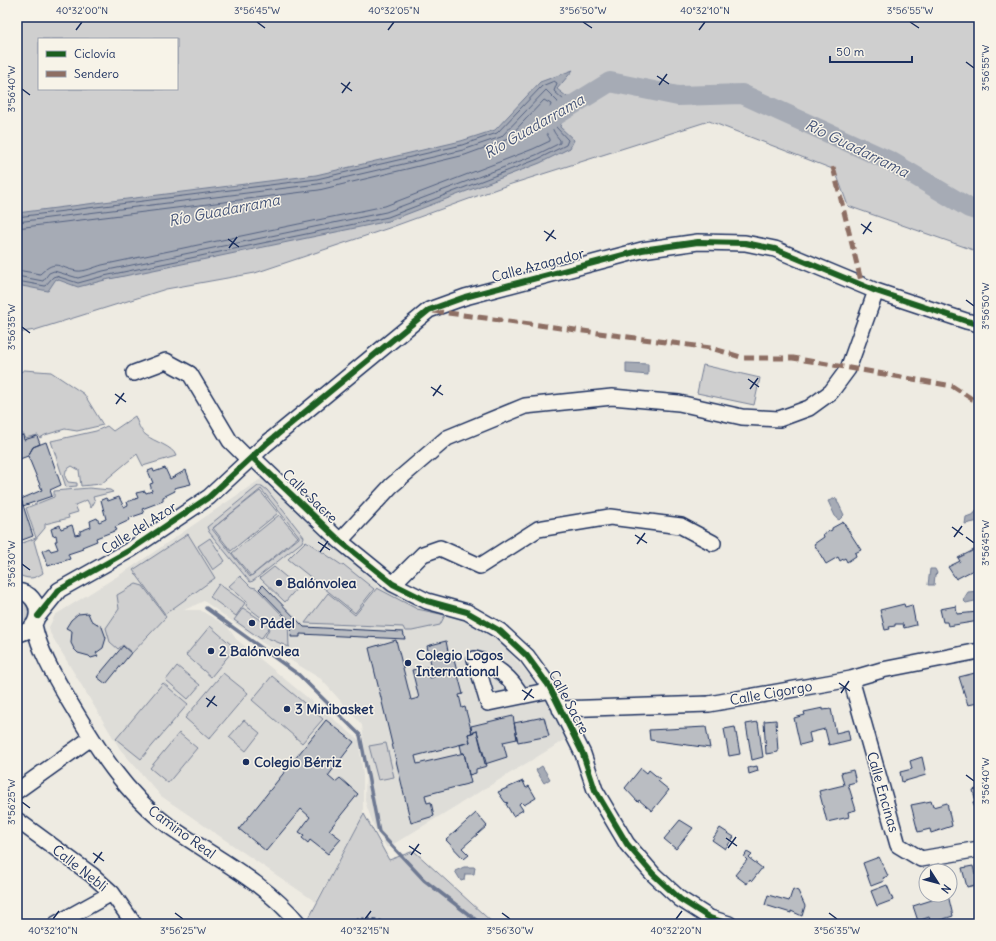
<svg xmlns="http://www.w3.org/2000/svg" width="996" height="941" font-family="Delius,sans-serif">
<rect width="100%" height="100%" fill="#eeebe2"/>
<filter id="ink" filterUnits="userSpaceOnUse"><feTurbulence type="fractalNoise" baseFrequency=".025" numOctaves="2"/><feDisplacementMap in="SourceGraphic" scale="8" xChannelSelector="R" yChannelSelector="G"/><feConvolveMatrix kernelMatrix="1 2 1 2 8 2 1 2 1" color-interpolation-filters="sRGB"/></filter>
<g filter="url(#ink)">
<path fill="#deddd8" d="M262,478L378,586L419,606L465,619L499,641L533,679L568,738L387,848L374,827L365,801L366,761L362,725L321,679L261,642L204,601L184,610H200L227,626L236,639L359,740L363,776V816L316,902L161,796L120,749L50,633L49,627L55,615L129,569Z"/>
<path fill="#cfcfcf" stroke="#757f96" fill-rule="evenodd" d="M17,17H979V252L848,206L835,170L709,121L502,187L389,228L255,273L166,289L35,330L17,333ZM39,39H177V89H39Z
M703,365L760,378L754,405L697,393Z
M24,370L51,372L84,394L103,425L77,431L65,429L45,435L40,438L38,435L25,438L24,434L17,435V374Z
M135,416C138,423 140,431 146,435C154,442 173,446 176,456L143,466L137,454L101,484L81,486L79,470L72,466L66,470L65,477L68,482L77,483V486L66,487L51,441L96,431L107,426L113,431Z
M258,486H262L267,490L304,537L302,542L253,581L250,582L209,532L207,527ZM261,489L299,536V538L250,577L212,529Z
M89,488L110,490L113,492L93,497L95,501L91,508L87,500L75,505L78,512L68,515L69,518L45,524V528L34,541L43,573C33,580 27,579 17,574V545L36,538L26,508L54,497V491Z
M260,491L278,513L231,551L213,528Z
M279,515L298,537L251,576L232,553Z
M188,534L215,578L165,614L133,570Z
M210,538L225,561L213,570L198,546Z
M306,541L343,566L344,565L374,589L355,613L288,559Z
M274,567L298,587L285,602L260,578Z
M240,576L251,587L256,588L288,621L289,647L265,637L271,625L246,606L247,602L229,586Z
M136,584L143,586L166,617L132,653L123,645L118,649L110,642L106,628L119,609L117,595Z
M219,584L245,603L236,616L210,597Z
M377,588L417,609L445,615L440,625L412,631H405L403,627L305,623L328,593L355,615Z
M17,597H21L31,608L29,622L17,628Z
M243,608L270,626L261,639L234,620Z
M210,626L235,648L211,677L186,655Z
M177,666L200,685L188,699L166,680Z
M223,673L248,693L209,739L185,718Z
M272,676L323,719L302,743L252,700Z
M163,683L188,704L141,759L116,739Z
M244,720L260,733L246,751L229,737Z
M179,733L197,748L168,783L150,768Z
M386,743L394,777L378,780L369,746Z
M364,814L389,860L414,851L494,924H313L309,918Z"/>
<path fill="#a6abb5" stroke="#6e7992" d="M573,70L557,89L571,100L566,107L560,127L574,140L570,148L540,163L389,221L105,280L78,287L56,279L48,291L17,285V213L316,175L461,141L495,130L540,82Z
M626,363L648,364V375L626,373Z
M836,498L844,515L839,520L836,518L828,501Z
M976,511L979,513V521L965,524L966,517L974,514Z
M930,569H935L937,573L935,575L934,585H928Z
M979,591V600L966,603L963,600L968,592Z
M542,766L550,779L544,783L536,770Z
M464,867H475L474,874H465L464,880L461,881L455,871Z"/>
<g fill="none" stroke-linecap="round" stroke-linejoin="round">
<path stroke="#536181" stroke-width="1" d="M17,217L317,179L462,145L497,133L542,86L554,81L557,83L554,91L565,101L556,127L568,140L566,145L538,159L388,217L104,276L78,283L56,276L53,277L45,286L17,281
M17,222L318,184L463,150L501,137L546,90L558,102C553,121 546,124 560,140V143L536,155L386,212L103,271L78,278L54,271L49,273L43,281L17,276
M17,228L319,190L465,155L506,140L544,100L551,104C548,117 541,127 550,139V141L533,149L385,206L102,265C95,267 84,272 77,271C58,268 57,258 40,274L17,270"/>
<path stroke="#6e7992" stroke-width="3.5" d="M206,608L299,675L360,735L379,832L424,880L481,924"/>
<path stroke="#a6abb5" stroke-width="20" d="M542,124L610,82L678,96L742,94L892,162L969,208L979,211"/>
</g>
<path fill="#babdc2" stroke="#1b2f5e" d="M23,435L24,440L37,436L40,444L33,447L28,456L17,460V437Z
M46,442L61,485L50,490L52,496L23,506L21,499L42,490L28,456L33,447Z
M165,468L170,479L186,470L191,484L174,488L175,491L163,497V501L142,509L144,513L129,518L130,520L115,527L117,530L96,538L97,541L82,547L83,549L68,554L70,559L48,566L42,551L49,548L51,551L58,549L55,541H57L56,535L53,536L51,529L60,525L61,529L72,525L75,535L80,534V531L91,527L90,521L97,518L99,522L106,519L101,500L106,498L108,501L119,497L124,507L128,505L127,502L138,498L136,493L145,491L146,493L152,491L150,484L153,483L148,471L153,469L154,472Z
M21,499L33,536L17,542V500Z
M843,522L861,550L855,553L856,556L847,562L845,558L840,561L838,557L826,564L814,544L824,537L823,534L832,530V528Z
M976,549L979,556V567L956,579L948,567L960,561L958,558Z
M263,585L304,627L403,632L405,639L300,634V637H291L292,623L259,589Z
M904,604L905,607L912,605L916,625L904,628L903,624H895V626L889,627L890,629L885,630L880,610Z
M956,606L957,614L978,612L977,607H979V621L948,626L947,622H943L940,609Z
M88,613L91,620L102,627L106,638L103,648L96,653L98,656L91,658L89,656L78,653L74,649L71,643L72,631L66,628L71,620L78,614Z
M396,640L411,700L419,698L412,670L427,667L430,678L434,677L427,646L446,641L450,661L454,660L463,694L459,695L462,708L465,707L472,733L468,734L470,742L415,756L417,764L464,753L471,783L425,795L427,803L431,802L434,816L411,823L369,648Z
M123,646L131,653L106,684L97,677Z
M979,672V705L978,703L968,705L959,677Z
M823,708V710L831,709L836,733L848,730L850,740L829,745L825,729L809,733L811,742L800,745L794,718L805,715L804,712Z
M513,716L517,739L503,742L507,757L485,764L477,731L472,733L471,726Z
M544,717L549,736L518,742L514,723Z
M326,720L354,742L328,776L335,782L340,778L358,794L329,830L341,839L328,854L310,840L308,843L302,838L304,835L299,832L310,817L301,809L266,851L239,829Z
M776,720L778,752L766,754L764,721Z
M758,722L763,757L752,760L746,724Z
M706,727L710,748L650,740L649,730Z
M735,727L740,754L729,756L724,729Z
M477,731L487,766L476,769V773L469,775L464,753H462L460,745L470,742L468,734Z
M922,757L926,775L902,782L900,772L912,769L910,761Z
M757,766L758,771L749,774L748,768Z
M641,768L647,773L649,770L660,779L658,781L669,790L652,811L639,800L638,802L625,788Z
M853,770L856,782L848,784L856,810L848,812L849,817L827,822L819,791L844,785L841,773Z
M523,781L526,788L529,786L536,798L524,805L521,802L519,804L523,810L513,816L506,804L508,803L505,802L498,792Z
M979,788V822L973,802H976L973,790Z
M931,801L933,807L947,803L952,826L931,833L930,829L918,832L911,805Z
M476,813L487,826L462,848L469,855L464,859L446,840Z
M680,820L693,828L676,849L664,839Z
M720,828L734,837L725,849L712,840Z
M747,852L752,855L749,858L762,868L752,881L750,879L747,884L735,875L747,860L744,857Z
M879,857L888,876L883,878L884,881L871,886L863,863Z
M979,864V884L967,887L962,868L973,866L975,874L978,873L976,865Z
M887,885L893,900L877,906L871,891Z
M793,889L798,891L805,906L802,916L791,911V913L765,905L768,895L789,901Z
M934,895H948L953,916L931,923L929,917L918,921L913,906L935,899Z"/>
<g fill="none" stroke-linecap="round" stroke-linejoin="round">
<g stroke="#1b2f5e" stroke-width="18">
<path id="minor" d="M134,373L166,361L190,374L230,441L249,460
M252,457L340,541L393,584L427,601L467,612L500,631L527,656L549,686L583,754L595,790L627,844L653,874L680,899L710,918L729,924
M340,541L391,486L447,438L525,406L612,397L679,403L742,417L779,419L809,408L831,392L848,369L876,291
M393,584L423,554L440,548L480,566L538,529L610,517L681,526L713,543
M17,591C44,594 44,631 17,634
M38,616L59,590L130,550L209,497L266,444L429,310L465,297L642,250L698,242L745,243L775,249L876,291L966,321L979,324
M34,625C40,653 55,677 69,701C97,748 125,794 169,826C213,857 264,881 299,924
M851,679L898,845L921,859L979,849
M521,696C513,679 493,663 475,659L488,703L551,690
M560,709L709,704L851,679L882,670L979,651
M17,791L91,738
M17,820L92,875L112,893L134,924
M56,924L112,893"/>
</g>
<path stroke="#1b2f5e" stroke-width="2" stroke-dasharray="3 3" stroke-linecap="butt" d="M351,924C361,913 380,921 393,924"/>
<use href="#minor" stroke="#f7f3e8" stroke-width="15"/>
<path stroke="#8d6e63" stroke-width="5" stroke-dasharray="10 5" stroke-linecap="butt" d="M833,167L862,285
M433,311L711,348L744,358H793L952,386L972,399L979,400"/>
<g stroke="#f7f3e8" stroke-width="8">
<path id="cycleway" d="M252,457L340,541L393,584L427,601L467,612L500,631L527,656L549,686L583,754L595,790L627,844L653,874L680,899L710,918L729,924
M38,616L59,590L130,550L209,497L266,444L429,310L465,297L642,250L698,242L745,243L775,249L876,291L966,321L979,324"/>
</g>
<use href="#cycleway" stroke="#1b5e20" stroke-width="6"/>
</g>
</g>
<path fill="none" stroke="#1b2f5e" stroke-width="1.5" d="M257,22L265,28M583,22L592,28M910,22L919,28M76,30L82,22M388,30L394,22M699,30L705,22M966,62L974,68M657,76L669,84M341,83L352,91M659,85L667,74M22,89L30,95M342,93L350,82M861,224L872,232M544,231L556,239M863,234L871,222M228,239L239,247M546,241L554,230M229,248L237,237M966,300L974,306M22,327L30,333M748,379L759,387M431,387L443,395M750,389L758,378M115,394L126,402M433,396L441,385M116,404L124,393M952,527L963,535M635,535L647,543M954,537L962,526M966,537L974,543M318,542L330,550M637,544L645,533M320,552L328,541M22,564L30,570M839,683L850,691M522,690L534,698M841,693L849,681M206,698L217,706M524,700L532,689M207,707L215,696M966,775L974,781M22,802L30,808M726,838L737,846M409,846L421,854M728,848L736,837M93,853L104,861M411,855L419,844M94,863L102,852M175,913L183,919M502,913L510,919M829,913L837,919M53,919L59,911M365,919L371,911M676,919L682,911"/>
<g fill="#1b2f5e" stroke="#f7f3e8" stroke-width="1.5">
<circle cx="279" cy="583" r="4"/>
<circle cx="252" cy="623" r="4"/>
<circle cx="211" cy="651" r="4"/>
<circle cx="408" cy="663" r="4"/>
<circle cx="287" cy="709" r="4"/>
<circle cx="246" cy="762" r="4"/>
</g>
<g text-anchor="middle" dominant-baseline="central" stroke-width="3" stroke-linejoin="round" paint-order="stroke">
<g font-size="14" fill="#1b2f5e" stroke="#f7f3e8">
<text transform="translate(538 265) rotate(-15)">Calle Azagador</text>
<text transform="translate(310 496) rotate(44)">Calle Sacre</text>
<text transform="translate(139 528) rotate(-32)">Calle del Azor</text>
<text transform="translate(771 693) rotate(-10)">Calle Cigorgo</text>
<text transform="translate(569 702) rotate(62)">Calle Sacre</text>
<text transform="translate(883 792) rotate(74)">Calle Encinas</text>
<text transform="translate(182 832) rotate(36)">Camino Real</text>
<text transform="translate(80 868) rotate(38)">Calle Nebli</text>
</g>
<g font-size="14" font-weight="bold" fill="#1b2f5e" stroke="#f7f3e8" text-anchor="start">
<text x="287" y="583">Balónvolea</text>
<text x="260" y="623">Pádel</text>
<text x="219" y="651">2 Balónvolea</text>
<text x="416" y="655">Colegio Logos<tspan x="416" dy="16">International</tspan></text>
<text x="295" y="709">3 Minibasket</text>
<text x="254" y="762">Colegio Bérriz</text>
</g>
<g font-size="15" font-style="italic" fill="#455478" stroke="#f7f3e8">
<text transform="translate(534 126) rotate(-30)">Río Guadarrama</text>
<text transform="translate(857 148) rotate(26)">Río Guadarrama</text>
<text transform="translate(224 210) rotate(-11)">Río Guadarrama</text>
</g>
</g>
<rect width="996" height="941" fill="none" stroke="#f7f3e8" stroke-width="44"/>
<rect x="38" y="38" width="140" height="52" fill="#f7f3e8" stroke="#9fa5b1"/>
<rect x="46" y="51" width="20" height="6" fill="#1b5e20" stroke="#9fa5b1"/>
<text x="74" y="58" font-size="12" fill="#1b2f5e">Ciclovía</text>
<rect x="46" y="71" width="20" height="6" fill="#8d6e63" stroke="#9fa5b1"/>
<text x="74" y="78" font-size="12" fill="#1b2f5e">Sendero</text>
<g transform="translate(938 883) rotate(126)"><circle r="19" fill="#f7f3e8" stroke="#9fa5b1"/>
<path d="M0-3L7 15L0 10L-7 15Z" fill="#1b2f5e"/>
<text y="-6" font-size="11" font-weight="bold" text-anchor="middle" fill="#1b2f5e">N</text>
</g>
<path d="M830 56v6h82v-6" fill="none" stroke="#1b2f5e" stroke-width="2"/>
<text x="836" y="56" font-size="12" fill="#1b2f5e" stroke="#f7f3e8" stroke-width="3" paint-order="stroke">50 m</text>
<rect x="22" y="22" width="952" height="897" fill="none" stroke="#1b2f5e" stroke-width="1.5"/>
<g font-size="10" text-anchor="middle" fill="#1b2f5e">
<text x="82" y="14">40°32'00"N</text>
<text x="257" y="14">3°56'45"W</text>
<text x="394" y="14">40°32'05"N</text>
<text x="583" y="14">3°56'50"W</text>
<text x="705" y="14">40°32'10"N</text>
<text x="910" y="14">3°56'55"W</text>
<text transform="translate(985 68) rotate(-90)" y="4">3°56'55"W</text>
<text transform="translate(11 89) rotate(-90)" y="4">3°56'40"W</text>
<text transform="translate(985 306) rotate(-90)" y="4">3°56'50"W</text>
<text transform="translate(11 327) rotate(-90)" y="4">3°56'35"W</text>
<text transform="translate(985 543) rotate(-90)" y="4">3°56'45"W</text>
<text transform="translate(11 564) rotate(-90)" y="4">3°56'30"W</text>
<text transform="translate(985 781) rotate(-90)" y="4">3°56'40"W</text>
<text transform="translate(11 802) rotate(-90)" y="4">3°56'25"W</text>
<text x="53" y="934">40°32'10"N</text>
<text x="183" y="934">3°56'25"W</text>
<text x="365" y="934">40°32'15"N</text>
<text x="510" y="934">3°56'30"W</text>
<text x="676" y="934">40°32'20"N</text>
<text x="837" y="934">3°56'35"W</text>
</g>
</svg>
